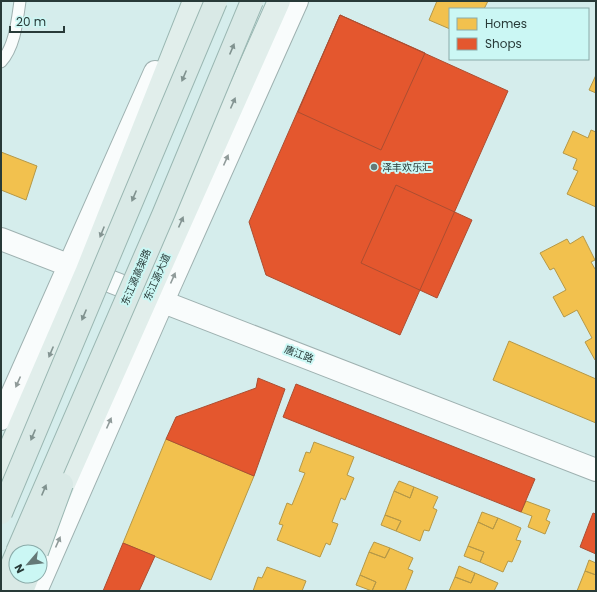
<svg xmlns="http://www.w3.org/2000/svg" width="597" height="592" font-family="Poppins,'Noto Sans SC',sans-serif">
<rect width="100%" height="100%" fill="#d5edec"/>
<path fill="#f2c14e" stroke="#b59847" d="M437,1H488L484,9H450V29L429,20Z
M596,75V93L589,90Z
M591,130L596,132V207L567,194L578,171L573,169L577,159L563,153L573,131L588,138Z
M1,152L37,166L26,200L1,190Z
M583,236L595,260L591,262L595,269H596V359L595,360L585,342L592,338L577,310L564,317L553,297L566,290L554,268L550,270L540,253L567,239L570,244Z
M509,341L596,379V423L493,380Z
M166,439L254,476L211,580L123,543Z
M314,442L354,457L347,475L354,478L345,500L341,498L332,522L338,524L330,545L326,543L320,557L277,540L283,525L279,524L287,503L292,505L305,473L299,471L306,452L310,453Z
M399,481L414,487L410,498L394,491Z
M414,487L438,497L433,508L437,510L429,531L424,530L420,541L396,531L401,521L385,515L394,491L410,498Z
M526,501L550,510L546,520L550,522L545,534L528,527L532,516L521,512Z
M482,512L498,518L493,529L478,522Z
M385,515L401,521L396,531L381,525Z
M498,518L521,528L516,540L521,541L512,562L508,561L503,572L480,562L484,552L468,546L478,522L493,529Z
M374,542L390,548L385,558L369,552Z
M468,546L484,552L480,562L464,556Z
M390,548L413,558L408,569L413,571L405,591H372L376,582L360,575L369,552L385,558Z
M589,560L596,563V575L585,571Z
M459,566L475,573L471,583L455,577Z
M267,567L306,581L302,591H253L258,577L262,578Z
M585,571L596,575V591H577Z
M475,573L498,583L494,591H449L455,577L471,583Z
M360,575L376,582L372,591L356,585Z"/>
<path fill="#e4572e" stroke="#ac4e31" d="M340,15L425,53L381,150L298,112Z
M340,15L508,91L400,335L266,275L249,222Z
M396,185L472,220L437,298L361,263Z
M258,378L285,389L254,476L166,439L176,417L256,388Z
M296,384L535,479L521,512L283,417Z
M593,513L596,514V554L580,547Z
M123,543L155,556L139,591H103Z"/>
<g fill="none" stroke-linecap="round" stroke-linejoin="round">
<g stroke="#9eb1b0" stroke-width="13">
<path id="service" d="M1,62C15,46 17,22 20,1"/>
</g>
<g stroke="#9eb1b0" stroke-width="24">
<path id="tertiary" d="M1,239L596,470
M1,419L155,72
M36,591L163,301L297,1"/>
</g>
<g stroke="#9ab7b2" stroke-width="24">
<path id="primary" d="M1,469L86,273L194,1
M56,502L279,1"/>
</g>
<g stroke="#9ab7b2" stroke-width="24">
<path id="trunk" d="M1,590L16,555
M22,591L28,576"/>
</g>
<use href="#service" stroke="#f9fcfc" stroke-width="11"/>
<use href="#tertiary" stroke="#f9fcfc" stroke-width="22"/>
<use href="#primary" stroke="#e1eeeb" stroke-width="22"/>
<use href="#trunk" stroke="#d9e9e6" stroke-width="22"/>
<g stroke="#9ab7b2" stroke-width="24" stroke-linecap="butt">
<path id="trunk-bridge" d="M1,513L216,1
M17,552L163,215L252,1
M37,552L62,484"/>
</g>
<use href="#trunk-bridge" stroke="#d9e9e6" stroke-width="22"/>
</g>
<defs><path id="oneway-solid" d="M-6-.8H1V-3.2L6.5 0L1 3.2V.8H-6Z"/></defs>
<g fill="#80928f">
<use href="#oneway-solid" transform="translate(232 49) rotate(-67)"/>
<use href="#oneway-solid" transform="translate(184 76) rotate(113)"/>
<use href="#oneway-solid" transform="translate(134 196) rotate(113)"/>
<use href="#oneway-solid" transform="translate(84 315) rotate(113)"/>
<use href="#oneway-solid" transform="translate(33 435) rotate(113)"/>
<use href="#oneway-solid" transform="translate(44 490) rotate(-67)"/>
</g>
<g fill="#849492">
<use href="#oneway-solid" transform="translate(233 103) rotate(-66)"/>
<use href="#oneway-solid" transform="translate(181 222) rotate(-66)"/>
<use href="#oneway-solid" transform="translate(102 232) rotate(112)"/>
<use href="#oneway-solid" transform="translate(51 352) rotate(113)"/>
</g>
<g fill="#909b9a">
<use href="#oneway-solid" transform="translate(226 160) rotate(-66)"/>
<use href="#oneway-solid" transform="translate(173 278) rotate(-66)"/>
<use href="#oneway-solid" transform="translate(18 382) rotate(114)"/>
<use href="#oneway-solid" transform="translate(109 423) rotate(-66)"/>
<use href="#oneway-solid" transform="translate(58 542) rotate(-66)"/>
</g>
<circle fill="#657977" stroke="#cbf7f4" stroke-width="1.5" cx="374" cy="167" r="4"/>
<g text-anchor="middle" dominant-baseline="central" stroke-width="4" stroke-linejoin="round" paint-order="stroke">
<g font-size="10" fill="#283a38" stroke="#cbf7f4" text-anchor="start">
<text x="382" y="167">泽丰欢乐汇</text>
</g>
<g font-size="10" fill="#283a38" stroke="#cbf7f4">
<text transform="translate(136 277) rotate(-67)">东江源高架路</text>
<text transform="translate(157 277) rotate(-66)">东江源大道</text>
<text transform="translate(299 354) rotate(21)">唐江路</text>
</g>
</g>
<rect width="597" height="592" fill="none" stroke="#283a38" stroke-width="4"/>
<rect x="449" y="8" width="140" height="52" fill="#cbf7f4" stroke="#8aaba9"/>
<rect x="457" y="18" width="20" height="12" fill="#f2c14e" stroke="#8aaba9"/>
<text x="485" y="28" font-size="12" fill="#283a38">Homes</text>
<rect x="457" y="38" width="20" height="12" fill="#e4572e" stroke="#8aaba9"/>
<text x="485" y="48" font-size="12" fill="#283a38">Shops</text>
<g transform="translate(28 564) rotate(242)"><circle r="19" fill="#cbf7f4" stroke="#8aaba9"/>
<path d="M0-3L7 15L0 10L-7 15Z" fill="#657977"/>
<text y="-6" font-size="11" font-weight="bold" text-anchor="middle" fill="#283a38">N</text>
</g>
<path d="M10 26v6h54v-6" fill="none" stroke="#283a38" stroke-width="2"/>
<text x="16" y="26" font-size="12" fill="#283a38" stroke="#cbf7f4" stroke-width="3" paint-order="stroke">20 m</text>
</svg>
